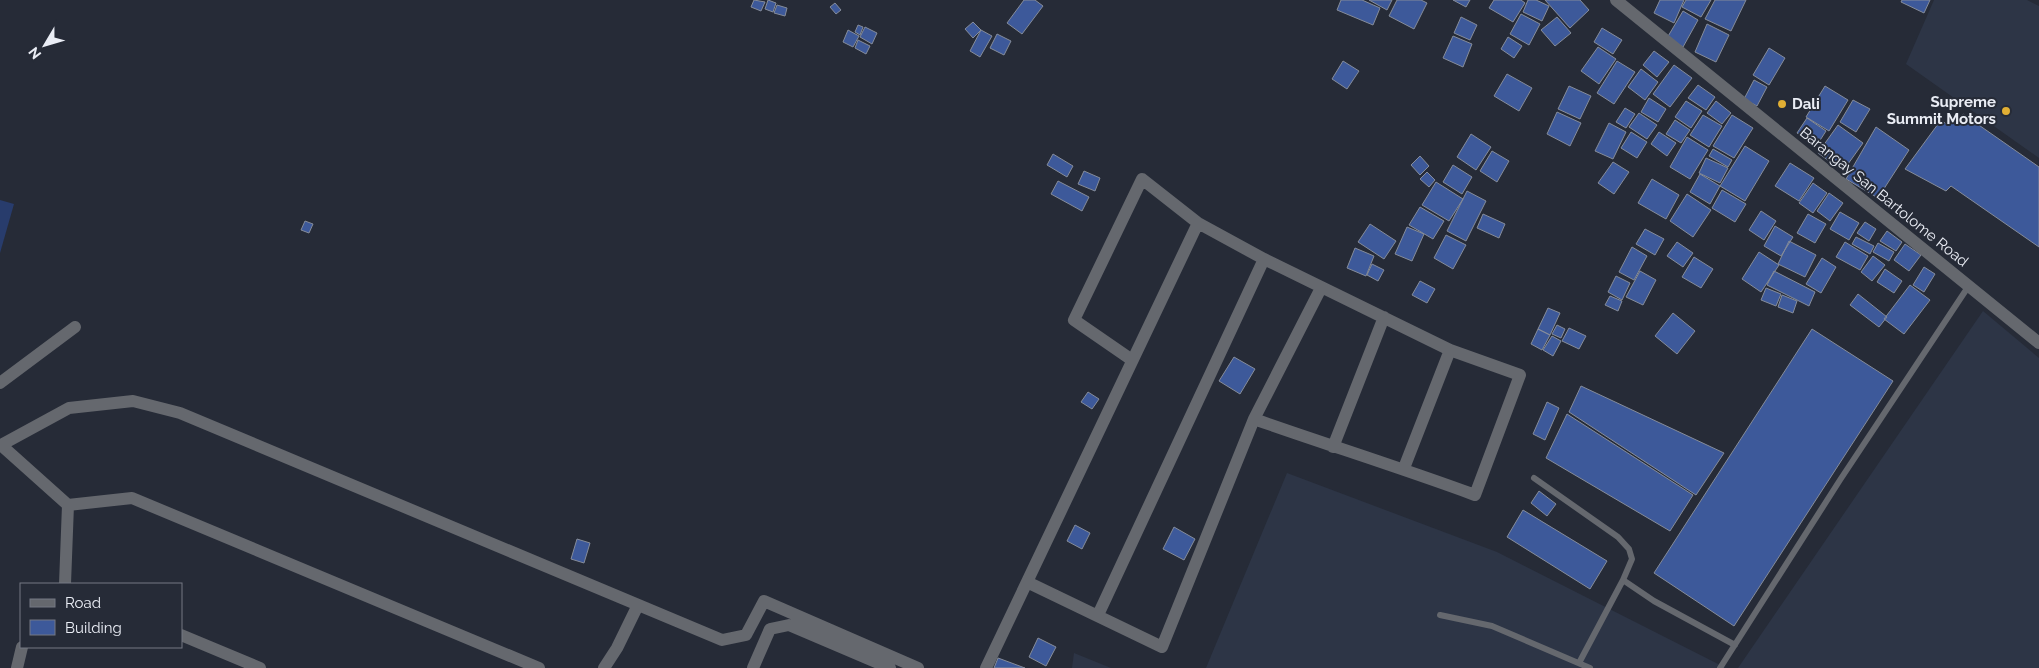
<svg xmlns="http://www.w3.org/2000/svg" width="2039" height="668" font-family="Raleway,sans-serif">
<rect width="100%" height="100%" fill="#262b37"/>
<path fill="#2d3546" d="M1934,0H2027L2039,6V158L1906,64Z
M1983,311L2039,358V668H1738Z
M1287,473L1497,552L1726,668H1206Z
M1074,653L1111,668H1072Z"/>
<path fill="#283c6c" d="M0,200L14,204L0,253Z"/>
<path fill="#3d599a" stroke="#858c9a" d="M754,0L765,2L761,11L751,7Z
M768,0L776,3L773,12L765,9Z
M1024,0H1035L1043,6L1022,34L1007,23Z
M1341,0H1362L1380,8L1373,25L1337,10Z
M1369,0H1392L1387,10Z
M1397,0H1421L1427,3L1414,29L1389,16Z
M1453,0H1470L1466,7Z
M1494,0H1521L1525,3L1513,22L1489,8Z
M1528,0H1536L1549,6L1542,21L1523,12Z
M1545,0H1580L1589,10L1570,28Z
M1660,0H1684L1674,23L1654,13Z
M1686,0H1711L1701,17L1682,7Z
M1715,0H1746L1731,31L1705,19Z
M1902,0H1930L1924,13L1901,2Z
M835,3L841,10L836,14L830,7Z
M777,5L787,8L785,16L774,13Z
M1683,11L1698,20L1683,47L1667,38Z
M1521,14L1540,24L1529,45L1510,34Z
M1461,17L1477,25L1470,40L1454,33Z
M1557,17L1571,33L1555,46L1541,30Z
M973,22L981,30L973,38L965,29Z
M1707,24L1729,35L1716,62L1695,52Z
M858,25L863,27L860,35L855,32Z
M865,27L877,33L872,44L860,37Z
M1602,28L1622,40L1613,54L1594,42Z
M848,30L859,36L853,47L843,42Z
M981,30L992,36L980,57L970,51Z
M997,34L1011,41L1004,55L990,48Z
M1453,36L1472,44L1463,67L1443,58Z
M1508,37L1522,46L1514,58L1501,49Z
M858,40L870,46L866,54L855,48Z
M1598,47L1616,59L1599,84L1581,71Z
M1769,48L1785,58L1769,85L1753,75Z
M1654,51L1669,62L1657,77L1643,65Z
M1343,61L1359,71L1347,89L1332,79Z
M1617,61L1635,72L1614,104L1597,93Z
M1674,65L1692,78L1670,107L1653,94Z
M1641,69L1658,82L1645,100L1628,87Z
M1507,74L1532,88L1519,111L1494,96Z
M1754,80L1767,87L1757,106L1744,99Z
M1698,85L1715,97L1706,110L1688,98Z
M1569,86L1591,96L1580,119L1558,109Z
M1825,86L1848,100L1829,131L1806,117Z
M1649,98L1666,109L1658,122L1641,112Z
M1853,100L1870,109L1856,132L1840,122Z
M1686,101L1702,111L1691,128L1675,117Z
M1716,101L1731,113L1722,124L1707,113Z
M1625,108L1635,114L1626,128L1616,122Z
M1557,112L1581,123L1570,146L1547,134Z
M1639,113L1657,125L1647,139L1629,127Z
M1963,114L2039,167V247L1951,186L1946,191L1905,169L1941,120L1949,126L1955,117L1958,120Z
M1703,115L1722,126L1709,147L1690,135Z
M1732,115L1753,128L1734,158L1713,146Z
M1807,118L1826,131L1817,145L1797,133Z
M1675,120L1690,130L1681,143L1666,134Z
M1609,123L1626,132L1613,159L1595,151Z
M1838,125L1863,143L1843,171L1818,153Z
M1876,127L1909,150L1878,198L1846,179Z
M1631,132L1647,142L1637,158L1621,148Z
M1659,132L1676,143L1667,156L1651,144Z
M1471,134L1491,147L1476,170L1457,157Z
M1687,137L1708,150L1690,179L1670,167Z
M1745,146L1769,161L1745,201L1720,186Z
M1713,149L1732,160L1728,167L1709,156Z
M1492,151L1509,161L1497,182L1480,171Z
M1053,154L1073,166L1067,177L1047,165Z
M1420,156L1429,166L1420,175L1411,165Z
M1706,158L1728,168L1720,183L1699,173Z
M1613,162L1629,172L1614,194L1598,183Z
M1790,163L1814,178L1799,201L1775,186Z
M1453,165L1472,177L1462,194L1443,182Z
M1084,171L1100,178L1095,191L1078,184Z
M1427,172L1435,180L1429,187L1420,179Z
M1700,174L1720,186L1710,204L1690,192Z
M1652,179L1679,195L1666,219L1638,203Z
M1058,181L1089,197L1082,211L1051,194Z
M1436,182L1463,199L1449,221L1422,205Z
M1813,183L1827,193L1813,213L1799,203Z
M1722,190L1746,204L1735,222L1712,208Z
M1467,191L1486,201L1466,241L1447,231Z
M1829,193L1843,203L1830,221L1817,211Z
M1687,194L1711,210L1693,237L1670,221Z
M1420,207L1444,221L1433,239L1409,225Z
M1761,211L1776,221L1764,240L1749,230Z
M1840,212L1859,223L1849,240L1830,229Z
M1483,214L1505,224L1499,238L1477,228Z
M1808,214L1826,224L1815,243L1797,233Z
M305,221L313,224L309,233L301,230Z
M1865,222L1876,229L1869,241L1857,233Z
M1370,224L1396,241L1384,259L1358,242Z
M1775,226L1793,237L1781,256L1764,246Z
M1407,227L1424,234L1412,261L1395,254Z
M1645,229L1664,239L1655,255L1636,244Z
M1887,231L1902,242L1896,251L1880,241Z
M1446,235L1466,245L1453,269L1434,258Z
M1856,237L1874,246L1870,254L1852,244Z
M1789,241L1816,255L1805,277L1778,264Z
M1677,242L1693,253L1683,267L1667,256Z
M1845,242L1868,256L1860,270L1836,257Z
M1878,243L1894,252L1889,261L1873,252Z
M1905,244L1921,255L1909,271L1894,260Z
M1632,247L1647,256L1634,280L1619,272Z
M1355,248L1374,256L1366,276L1347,268Z
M1759,252L1779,265L1761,292L1742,279Z
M1873,256L1885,265L1872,281L1861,272Z
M1694,257L1713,269L1701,288L1682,277Z
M1822,258L1836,267L1821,293L1806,284Z
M1372,264L1384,270L1378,281L1367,275Z
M1924,267L1935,274L1924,292L1913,285Z
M1885,269L1902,281L1894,293L1877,282Z
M1640,271L1656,280L1643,305L1626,297Z
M1774,271L1815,292L1809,306L1767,285Z
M1616,276L1630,283L1622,300L1608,292Z
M1420,281L1435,289L1427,303L1412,295Z
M1910,285L1930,300L1904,334L1884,319Z
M1766,288L1781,294L1776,306L1761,300Z
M1858,294L1887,317L1879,327L1850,305Z
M1782,295L1797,301L1793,313L1778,307Z
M1610,296L1622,301L1618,311L1605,305Z
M1548,308L1560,313L1550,335L1538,329Z
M1673,313L1695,331L1677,354L1655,336Z
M1557,325L1565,329L1561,338L1552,334Z
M1569,328L1586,336L1579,349L1562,341Z
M1538,329L1550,335L1542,350L1531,344Z
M1812,329L1893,381L1734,626L1654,573Z
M1552,336L1561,341L1553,356L1543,350Z
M1234,357L1255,369L1240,394L1219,381Z
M1581,386L1724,453L1696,495L1569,412Z
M1088,392L1099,399L1092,409L1081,402Z
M1547,402L1559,408L1545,440L1533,434Z
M1567,414L1693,495L1670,531L1546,458Z
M1539,491L1556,504L1547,516L1531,503Z
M1523,510L1607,561L1590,589L1507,537Z
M1075,525L1090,533L1082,549L1067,541Z
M1174,527L1195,539L1184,560L1163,549Z
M577,539L590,543L584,563L571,559Z
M1038,638L1056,647L1046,666L1029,657Z
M998,658L1025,668H994Z"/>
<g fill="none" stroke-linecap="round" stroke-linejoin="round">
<path stroke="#65686e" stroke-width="6" d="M1534,478L1618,537L1629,549L1632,559L1623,580L1654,601L1735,645
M1440,615L1492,626L1590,668
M1579,663L1623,580
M1720,668L1840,480L1968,287"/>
<path stroke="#65686e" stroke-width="12" d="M1132,360L1074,320L1142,179L1198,223L1264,259L1450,350L1520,375L1475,495C1402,468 1328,445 1254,419
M0,383L75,327
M1333,447L1384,317
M1404,468L1450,350
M68,505L1,445L69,408L133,401L180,413L722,640L746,635L764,601L918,668
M1027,582L1162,647L1254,419L1321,288
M65,584L68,505L132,498L539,668
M1098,615L1264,259
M181,635L260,668
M17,668L22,647
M604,668L617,648L638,605
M753,668L770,629L789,625L890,668
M986,668L1198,223"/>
<path stroke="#65686e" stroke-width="12" d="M1616,0L2039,343"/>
</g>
<g fill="#e1af34" stroke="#262b37" stroke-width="2">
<circle cx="1782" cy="104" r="5"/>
<circle cx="2006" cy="111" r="5"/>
</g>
<g text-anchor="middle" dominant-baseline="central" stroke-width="4" stroke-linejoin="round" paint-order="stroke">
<g font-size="15" font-weight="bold" fill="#eaedf5" stroke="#262b37" text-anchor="end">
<text x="1996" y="102">Supreme<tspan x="1996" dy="17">Summit Motors</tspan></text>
<text x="1792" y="104" text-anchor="start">Dali</text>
</g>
<g font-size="15" fill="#eaedf5" stroke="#262b37">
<text transform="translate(1884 197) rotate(39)">Barangay San Bartolome Road</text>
</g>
</g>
<rect x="20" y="583" width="162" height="65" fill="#262b37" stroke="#747983"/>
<rect x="30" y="599" width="25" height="8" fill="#65686e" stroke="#747983"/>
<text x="65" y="608" font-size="15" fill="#eaedf5">Road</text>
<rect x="30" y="620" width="25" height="15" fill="#3d599a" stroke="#747983"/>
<text x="65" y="633" font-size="15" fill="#eaedf5">Building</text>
<g transform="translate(45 45) rotate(232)" stroke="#262b37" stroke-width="4" paint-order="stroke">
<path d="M0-4L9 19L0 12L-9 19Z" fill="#eaedf5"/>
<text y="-8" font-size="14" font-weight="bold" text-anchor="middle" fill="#eaedf5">N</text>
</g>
</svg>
